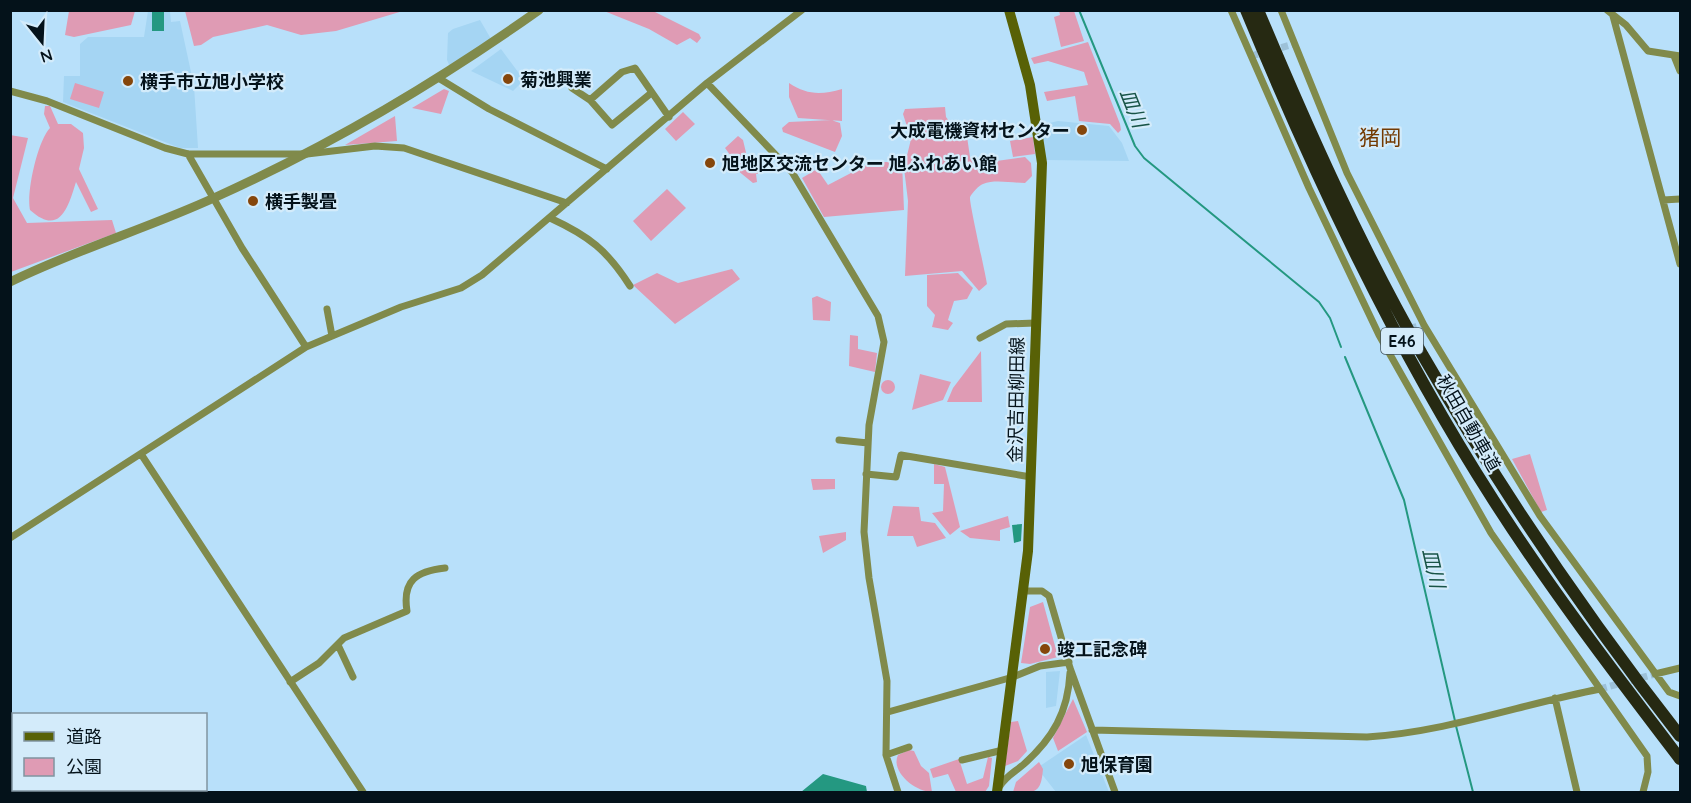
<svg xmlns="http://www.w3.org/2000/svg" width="1691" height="803" font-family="Quicksand,'Noto Sans JP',sans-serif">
<rect width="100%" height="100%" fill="#b8e0fa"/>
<path fill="#a5d5f3" d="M148,11H170L171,22L180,21L194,86L198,148H180L63,102L64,76H80V44L88,37H144Z
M480,20L491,39L450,67L447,60L448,33L453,29Z
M501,49L524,80L513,91L471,71Z
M1058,121L1109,126L1122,143L1129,161L1046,160L1041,125Z
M1060,671L1056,706L1046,708V672Z
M1086,735L1109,792H1056L1037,768Z"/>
<path fill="#df9bb4" d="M69,11V10L135,11L131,25L74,37L65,35Z
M185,11V10L403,11L336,31L301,35L267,25L213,37L201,45L194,46Z
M604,11H653L699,34L701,38L697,43L690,38L677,45L649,29Z
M1059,11H1074L1084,41L1061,47L1054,17L1060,15Z
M1088,42L1120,124L1121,130L1118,133L1110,124L1079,121L1075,96L1047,101L1044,92L1088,85L1084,72L1048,61L1034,64L1031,58Z
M75,83L104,92L99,108L70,99Z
M789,83C807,95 821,95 842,89V121L798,118L789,97Z
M444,89L449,91L441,114L412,108Z
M45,106H50L58,124H71L83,133L84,148L79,169L98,209L91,212L76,182C69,204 61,238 30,210C26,192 38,140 50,128L44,114Z
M945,107L946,117L952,125L965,123L970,157L982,163L1025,157L1031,163L1032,176L1025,183C1011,183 995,179 983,184C979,185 972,193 970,197C969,202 985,271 987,284L979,291L962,271L905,276L908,201L904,168L911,139L903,114L905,109Z
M683,112L695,124L676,141L665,129Z
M395,116L397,141L345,145Z
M831,120L840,123L842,136L835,152L783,132L782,128L789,122Z
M10,135L28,138L13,198L27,223L112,220L116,233L11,272Z
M738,136L743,140L748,161L759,160L762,173L756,174L757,182L753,183L737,170L739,167L725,148Z
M1033,137L1035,154L1013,157L1010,141Z
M872,162H902L904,210L824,217L802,178L817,169L828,185Z
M667,189L686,208L651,241L633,221Z
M732,269L740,279L675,324L633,285L657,273L678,283Z
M958,273L973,288L967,299L954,301L948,320L953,323L948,330L932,327L935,315L927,306V275Z
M817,296L831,302L830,321L813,320L812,298Z
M850,335L858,336V349L877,353L875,372L849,366Z
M981,351L982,402H947L953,388Z
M920,374L951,382L943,400L912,410Z
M881 387a7 7 0 1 1 14 0a7 7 0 1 1-14 0Z
M1530,454L1547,510L1541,512L1512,459Z
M934,464L945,467L960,527L950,535L932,513L943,511L944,484H934Z
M811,479H835V489L813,490Z
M893,506L919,507L921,521L935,523L946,538L917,547L913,536H887Z
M1008,516L1010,527L1000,530V541L970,538L960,531Z
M846,532V540L823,553L819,536Z
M1043,602L1058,657L1030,664L1021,663L1030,607Z
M1073,699L1087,732L1058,751L1053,738Z
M1018,721L1027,751L1018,761L1005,766L1011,722Z
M909,750L914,751L921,766L929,773L932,792C916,792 890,772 898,755Z
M988,757L992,758L989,786L985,792H956L948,774L933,778L930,769L959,759L967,784L983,778Z
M1039,762L1043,769C1041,794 1035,793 1013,792L1016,782Z"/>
<path fill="#249881" d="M152,11H164V31H152Z
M1022,524L1021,541L1014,543L1012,525Z
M823,774L866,786L867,792H801Z"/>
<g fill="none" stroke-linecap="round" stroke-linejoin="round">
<path stroke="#249881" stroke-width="2" d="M1079,10L1135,146L1144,158L1319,302L1330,318L1341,347
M1345,357L1404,500L1455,721
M1456,726L1473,792"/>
<path stroke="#9dc1d8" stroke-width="7" stroke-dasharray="7 3.5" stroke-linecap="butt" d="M1251,56L1294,44
M1379,335L1424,325
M1600,689L1655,674"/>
<path stroke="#808a4b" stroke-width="7" d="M1231,10L1309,188L1379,335L1491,533L1647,756L1648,772L1643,792
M1281,10L1347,173L1424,325L1540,516L1669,692L1680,696
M1607,10L1626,25L1648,51L1680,56
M1613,16L1680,264
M1674,56L1680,71
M440,79L489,109L607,169
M707,83L792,172L878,316L884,342L869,425L864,532L869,578L887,681L886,755L898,792
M572,88L590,100L612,125L650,94
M10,91L47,101L165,148L188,154H307L375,146L404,148L567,203
M590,100L622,72L635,68L669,117
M188,154L242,248L306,347
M1663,200L1680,199
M550,218C589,236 607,250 630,286
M327,309L332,336
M980,338L1006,324L1035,323
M839,440L868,443
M141,454L363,792
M866,474L896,477L901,455L1031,477
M10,538L306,347L401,307L461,288L482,275L707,83L802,10
M1025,591H1042L1049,596L1070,668L1115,792
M338,645L353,677
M1655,674L1680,668
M290,682L319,663L344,638L407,611C402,580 417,571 445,568
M1555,698L1577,792
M888,712L1013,677L1040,666L1069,662
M1092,730L1367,737C1447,732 1522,704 1600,689
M886,755L909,747
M962,760L1003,750
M1000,786C1006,776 1015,772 1024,764C1053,738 1068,712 1070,673"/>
<path stroke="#808a4b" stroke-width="9" d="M10,282C77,249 149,228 216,197C331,145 436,83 539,10"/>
<path stroke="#586106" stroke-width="10" d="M997,792L1028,551L1042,163L1030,85L1009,10"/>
<path stroke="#262912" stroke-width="12" d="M1246,10C1316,179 1395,347 1494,501C1551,590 1616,675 1680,759
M1258,10C1307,127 1359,244 1422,354C1499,487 1585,615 1680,736"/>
</g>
<g fill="#85460b" stroke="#d3ebfa" stroke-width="2">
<circle cx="508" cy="79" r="6"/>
<circle cx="128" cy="81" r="6"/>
<circle cx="1082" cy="130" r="6"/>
<circle cx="710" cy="163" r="6"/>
<circle cx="253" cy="201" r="6"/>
<circle cx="1045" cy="649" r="6"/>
<circle cx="1069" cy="764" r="6"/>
</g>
<g text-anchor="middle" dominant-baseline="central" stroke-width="4.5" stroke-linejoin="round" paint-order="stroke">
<rect fill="#d3ebfa" stroke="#42535d" stroke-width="1.5" x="1381" y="328" width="42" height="26" rx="4.5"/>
<g font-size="16" font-weight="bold" fill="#04121a">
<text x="1402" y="341">E46</text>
</g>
<g font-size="18" font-weight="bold" fill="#04121a" stroke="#d3ebfa" text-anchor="start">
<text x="520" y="79">菊池興業</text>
<text x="140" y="81">横手市立旭小学校</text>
<text x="1070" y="130" text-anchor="end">大成電機資材センター</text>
<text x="722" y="163">旭地区交流センター 旭ふれあい館</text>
<text x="265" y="201">横手製畳</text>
<text x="1057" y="649">竣工記念碑</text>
<text x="1081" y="764">旭保育園</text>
</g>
<g font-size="18" fill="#04121a" stroke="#d3ebfa">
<text transform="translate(1016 400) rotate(-89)">金沢吉田柳田線</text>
<text transform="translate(1469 423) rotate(60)">秋田自動車道</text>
</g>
<g font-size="20" font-style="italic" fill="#185447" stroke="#d3ebfa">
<text transform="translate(1134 108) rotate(68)">皿川</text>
<text transform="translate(1434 568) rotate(77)">皿川</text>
</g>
<g font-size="21" fill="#733a02" stroke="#d3ebfa">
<text x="1380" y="137">猪岡</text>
</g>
</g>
<rect width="1691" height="803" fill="none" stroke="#04121a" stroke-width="24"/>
<rect x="12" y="713" width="195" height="78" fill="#d3ebfa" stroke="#8094a0" stroke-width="1.5"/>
<rect x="24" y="732" width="30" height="9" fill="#586106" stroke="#8094a0" stroke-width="1.5"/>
<text x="66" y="743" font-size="18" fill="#04121a">道路</text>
<rect x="24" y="758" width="30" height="18" fill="#df9bb4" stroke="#8094a0" stroke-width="1.5"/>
<text x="66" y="773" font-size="18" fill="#04121a">公園</text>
<g transform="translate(42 42) rotate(162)" stroke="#d3ebfa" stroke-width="4.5" paint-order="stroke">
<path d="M0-4.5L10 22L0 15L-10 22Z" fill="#04121a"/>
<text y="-9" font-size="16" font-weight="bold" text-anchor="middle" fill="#04121a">N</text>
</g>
</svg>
